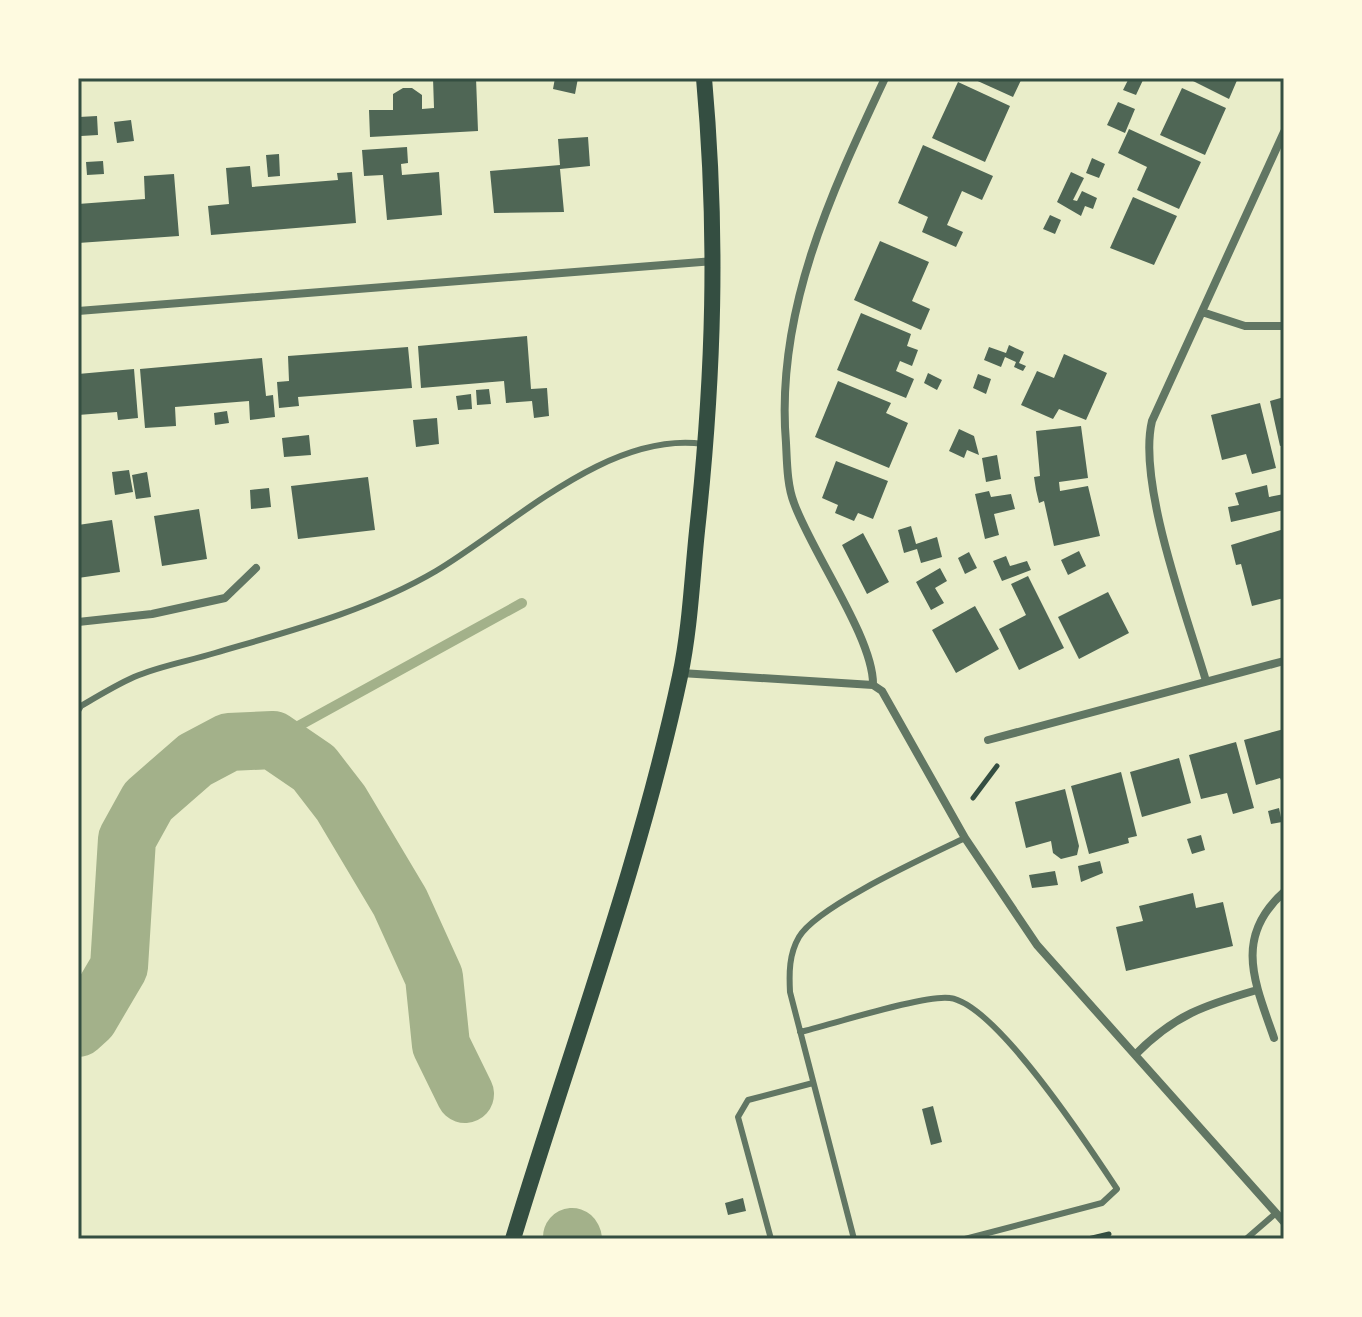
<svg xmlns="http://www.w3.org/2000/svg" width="1362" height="1317" font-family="'IBM Plex Serif',serif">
<rect width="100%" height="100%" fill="#e9edc9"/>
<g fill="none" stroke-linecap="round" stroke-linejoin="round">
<path stroke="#a3b18a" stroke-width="10" d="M273,740L522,603"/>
<path stroke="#a3b18a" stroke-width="58" d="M78,1028L89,1018L119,967L127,839L148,801L195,760L229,742L273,740L314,768L341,803L400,902L434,977L441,1045L465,1094
M572,1237L573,1239"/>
</g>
<path fill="#4f6655" d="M433,78H476L478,131L370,137L369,110H393V94L403,88H412L422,95V109L434,108Z
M555,78H578L575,94L553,89Z
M971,78H1022L1013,97Z
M1129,78L1143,80L1136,95L1123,90Z
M1187,78H1238L1229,99Z
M958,82L1010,106L985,162L932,138Z
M1182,88L1226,108L1205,155L1160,135Z
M1118,102L1135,109L1125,133L1107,125Z
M97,116L98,135L81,136L79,117Z
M131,120L134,141L117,143L114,122Z
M1129,129L1201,162L1179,209L1137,190L1147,167L1118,153Z
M588,137L590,166L560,169L564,212L494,213L490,171L560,165L558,139Z
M923,145L993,176L982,200L962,191L947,225L963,232L956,247L922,232L928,217L898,203Z
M407,147L408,163L401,164L402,175L439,172L442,215L387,220L383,175L364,176L362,150Z
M279,154L280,176L268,177L266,155Z
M1092,158L1105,164L1099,178L1086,173Z
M103,161L104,174L87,175L86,162Z
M250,166L252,187L338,180L337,173L352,172L356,223L211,235L208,206L229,204L226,168Z
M1071,172L1084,178L1073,200L1077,201L1082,191L1097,198L1093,209L1085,206L1081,216L1057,202Z
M174,174L179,236L78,243V204L145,199L144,176Z
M1133,197L1177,216L1154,265L1110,248Z
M1050,215L1061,220L1055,234L1043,229Z
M880,241L929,262L912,301L930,309L921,330L854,300Z
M861,313L911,334L907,346L918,350L912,366L900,361L896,371L914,379L906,398L837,370Z
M527,336L531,389L547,388L549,416L534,418L532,401L506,403L504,381L421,388L418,346Z
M1009,345L1024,352L1019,363L1026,366L1023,371L1014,367L1016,362L1005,357L1001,367L984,360L989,347L1006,353Z
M408,347L412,388L298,397L299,406L279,408L277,382L289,381L288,356Z
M1064,354L1107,373L1086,420L1059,409L1053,419L1021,405L1037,371L1054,378Z
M262,358L266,396L273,395L275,417L250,420L249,401L175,407L176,426L145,428L140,369Z
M134,369L138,418L118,420L117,412L78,415V374Z
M928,373L942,380L937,390L924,383Z
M978,374L991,379L986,394L973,388Z
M838,381L891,403L886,413L908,423L889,468L815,437Z
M489,389L491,404L477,405L476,390Z
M471,394L472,409L458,410L456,396Z
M1284,397V445L1280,446L1270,401Z
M1260,403L1276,468L1252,474L1246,454L1222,460L1211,415Z
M227,411L229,423L215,425L214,413Z
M437,418L439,444L416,447L413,420Z
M1081,426L1088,478L1059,482L1060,491L1088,486L1100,536L1054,546L1044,501L1039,503L1036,490L1034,477L1040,476L1036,431Z
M959,429L974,436L979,455L967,450L964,458L949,451Z
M309,435L311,455L284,457L282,438Z
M997,455L1001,479L986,482L982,458Z
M836,461L888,481L873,519L858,513L854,521L835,513L838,505L822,498Z
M129,470L133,492L115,495L112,472Z
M147,472L151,497L136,499L132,475Z
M368,477L375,530L298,539L291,486Z
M1267,485L1269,497L1284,494V510L1231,522L1228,507L1239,505L1235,493Z
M269,488L271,507L251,509L250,490Z
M989,491L991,497L1011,494L1015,509L994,514L999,535L985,539L975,494Z
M199,509L207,559L162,566L154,516Z
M112,520L120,572L78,578V525Z
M911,526L916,544L937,537L942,557L921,563L917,549L904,553L898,530Z
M1284,529V598L1252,606L1241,564L1236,565L1231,545Z
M863,533L889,582L867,594L842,545Z
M1079,551L1086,566L1068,575L1061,560Z
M969,552L977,568L965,574L958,558Z
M1006,556L1010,566L1027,561L1031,570L1002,581L993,561Z
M940,568L947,581L935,588L944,603L931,610L916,582Z
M1028,576L1064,648L1019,670L999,629L1026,615L1011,584Z
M1108,592L1129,633L1079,659L1058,617Z
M975,606L999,649L956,673L932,630Z
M1284,729V786L1280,778L1256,785L1244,740Z
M1236,742L1254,808L1233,814L1227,793L1201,799L1189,755Z
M1179,758L1191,803L1142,817L1130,772Z
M1121,772L1137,836L1128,838L1129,843L1089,854L1071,786Z
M1065,789L1079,846L1077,855L1061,859L1053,853L1051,841L1026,848L1015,802Z
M1279,808L1282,822L1271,824L1268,811Z
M1201,835L1205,850L1192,854L1187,839Z
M1100,861L1103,873L1081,882L1078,866Z
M1055,871L1058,885L1032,888L1029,875Z
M1193,893L1196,908L1223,902L1233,946L1126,971L1116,927L1143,921L1139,906Z
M933,1106L942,1142L931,1145L922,1109Z
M743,1198L746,1211L728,1215L725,1203Z"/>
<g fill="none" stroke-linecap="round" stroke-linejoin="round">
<path stroke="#344e41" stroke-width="5" d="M973,798L997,766
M1088,1239L1109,1234"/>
<path stroke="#617663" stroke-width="6" d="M78,711L81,706C98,696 116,685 134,677C159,666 189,661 215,653C290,631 368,611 436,571C513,525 608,431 703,444
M800,1032C830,1025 926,994 950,998C996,1004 1090,1148 1117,1189L1102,1203L965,1239
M771,1239L738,1117L748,1100L813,1083
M854,1239L790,992C789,973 789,954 799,937C817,906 928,856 965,838
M1246,1239L1276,1213"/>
<path stroke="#617663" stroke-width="8" d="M78,311L714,261
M1202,312L1245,326H1284
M78,622L152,614L225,598L256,568
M681,673L873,685L882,691L965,838L1037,945L1284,1222
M1206,681C1187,616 1137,483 1152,421L1284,132
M873,685C874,639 812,553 794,503C787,485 787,462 786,443C775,312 831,193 885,78
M988,740L1284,661
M1274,1038C1255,983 1233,937 1284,892
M1135,1055C1174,1015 1205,1005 1257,990"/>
<path stroke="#344e41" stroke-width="16" d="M513,1239C569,1054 640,864 680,676C690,629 692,579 697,531C714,375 718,235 704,78"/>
</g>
<rect width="1362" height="1317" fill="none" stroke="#fefae0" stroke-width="160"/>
<rect x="80" y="80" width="1202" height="1157" fill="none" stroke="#344e41" stroke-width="3"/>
</svg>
